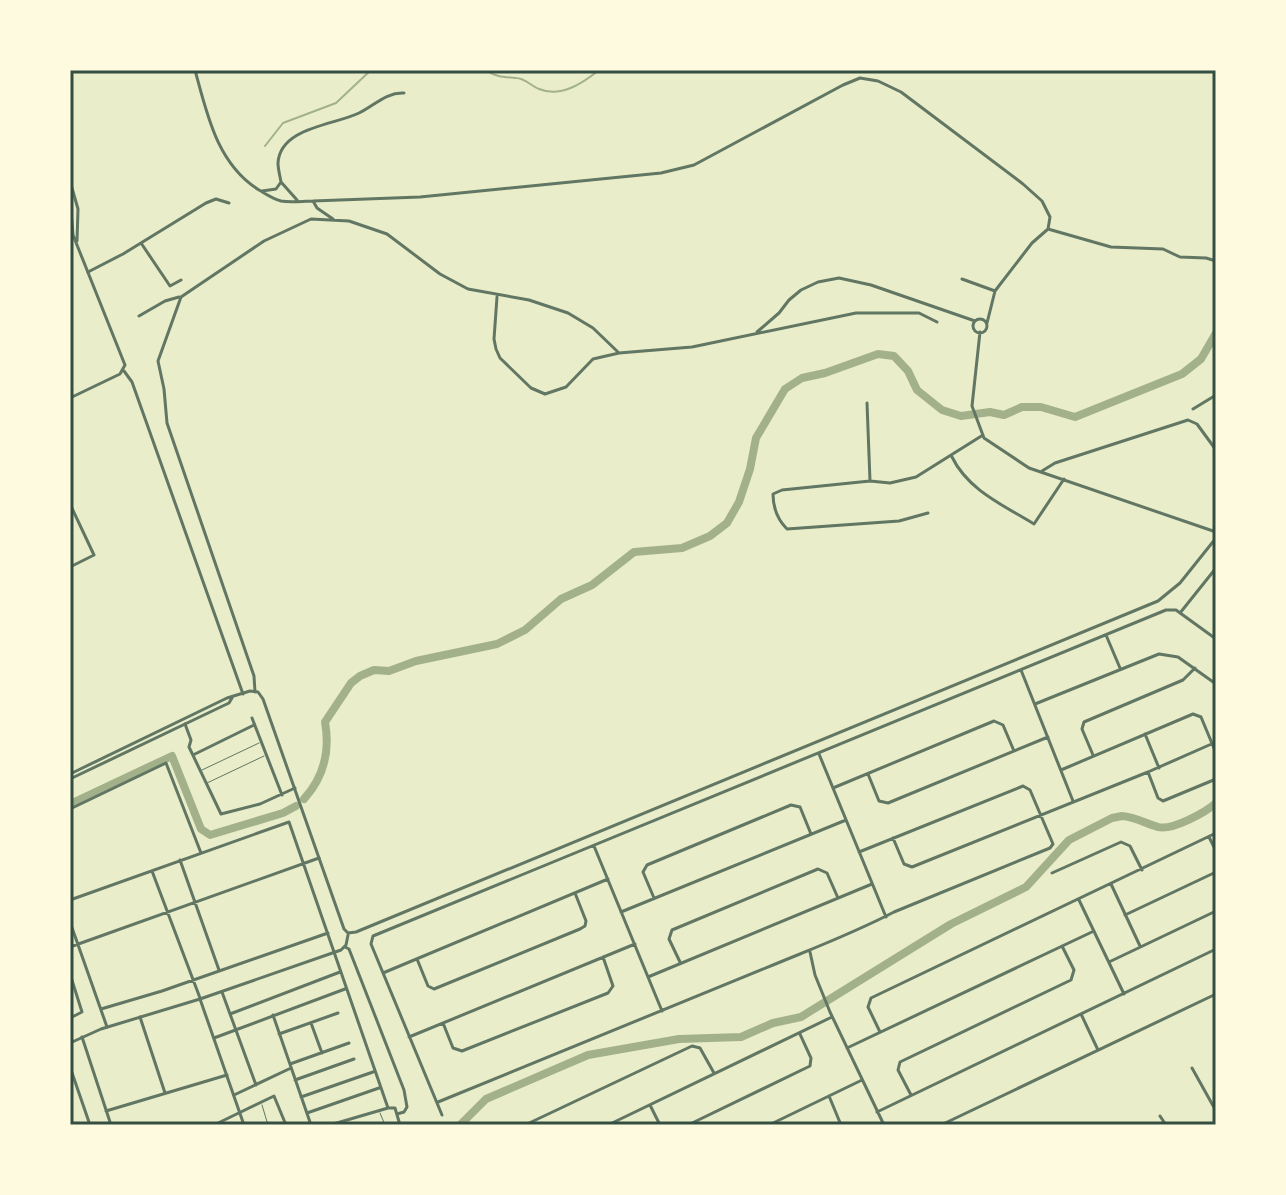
<svg xmlns="http://www.w3.org/2000/svg" width="1286" height="1195" font-family="'Varela Round',sans-serif">
<rect width="100%" height="100%" fill="#e9edc9"/>
<g fill="none" stroke-linecap="round" stroke-linejoin="round">
<path stroke="#a3b18a" stroke-width="2" d="M485,70C496,77 503,77 516,78C525,78 531,86 539,89C561,98 583,83 599,70
M265,146L283,123L336,103L371,70"/>
<path stroke="#a3b18a" stroke-width="8" d="M304,799C324,777 330,750 325,722L351,683L360,676L374,670L389,671L416,661L497,644L525,630L561,599L592,585L634,552L682,548L710,536L727,523L739,502L750,469L756,438L785,389L802,378L825,373L878,354L894,356L908,371L917,390L942,410L961,416L990,412L1004,415L1022,407H1041L1075,417L1182,374L1201,359L1216,333
M70,804L172,756L201,829L210,835L283,813L296,806
M460,1125L486,1099L588,1055L679,1039L741,1037L773,1023L801,1017L951,924L1026,887L1069,840L1112,818L1122,816C1136,817 1146,824 1158,827C1172,831 1206,812 1216,803"/>
<path stroke="#617663" stroke-width="1" d="M202,770L259,743
M207,783L264,756
M262,1105L268,1125
M380,1113L385,1125"/>
<path stroke="#617663" stroke-width="3" d="M195,70C207,114 217,164 259,190C266,194 273,199 281,201C291,203 303,201 313,201L317,208L333,219
M281,182L297,200
M262,191L276,189L281,182C280,176 278,169 278,163C280,127 335,125 359,113C374,106 386,92 404,93
M313,201L420,197L661,173L694,165L843,85L860,78L878,81L901,92L1023,184L1042,201L1050,217L1048,229L1032,243L995,291L987,323
M1048,229L1111,247L1163,249L1180,257L1206,258L1216,261
M141,243L170,286L181,280
M88,272L123,254L206,203L216,199L229,203
M962,279L995,291
M497,297L494,339L496,349L500,358L531,388L545,394L566,387L593,359L619,353
M139,316L165,301L179,297
M973 326a7 7 0 1 1 14 0a7 7 0 1 1-14 0Z
M757,332L779,313L789,300L801,290L818,282L839,278L871,285L975,321
M980,332L972,406L984,438L1029,468L1216,532
M124,371L132,382L243,694
M867,403L870,481
M1193,409L1216,395
M952,457C968,490 1003,505 1034,524L1064,479
M1042,471L1055,463L1188,420L1197,424L1216,450
M70,504L94,555L70,567
M928,513L899,521L787,529C778,520 773,507 773,494L782,490L870,481L890,483L916,477L983,435
M1180,613L1216,568
M1106,635L1120,668
M1021,670L1073,801
M255,692L254,676L167,423L164,389L158,361L181,297L264,241L311,219L349,221L387,234L440,274L468,289L529,300L568,313L593,328L619,353L692,347L856,313H919L937,322
M1035,704L1159,654L1178,657L1216,684
M252,718L282,795
M185,724L191,740L189,747L221,814L260,804L295,788
M1145,734L1159,768
M819,754L886,917
M193,755L254,725
M1093,755L1082,729L1084,722L1183,680L1195,668
M1061,770L1193,714L1201,717L1216,753
M1148,772L1158,798L1163,801L1216,779
M868,774L879,801L888,803L1048,737
M833,788L994,721L1003,725L1014,751
M70,809L166,763L201,853
M1209,837L1216,851
M893,838L904,864L912,867L1148,772L1216,742
M594,846L662,1011
M180,860L219,970
M152,871L200,998
M1052,873L1121,842L1130,846L1142,870
M1111,884L1140,946
M654,898L643,872L647,865L791,805L800,807L811,834
M70,900L289,822L388,1108H395L400,1125
M1079,900L1124,994
M621,912L846,820
M1125,915L1216,872
M70,922L107,1027
M70,947L319,858
M345,947L349,949L404,1090L407,1107L404,1112L397,1114
M810,952L815,975L830,1012L884,1125
M417,959L428,986L434,989L580,929L585,926L586,921L575,893
M680,962L669,939L672,930L818,869L827,873L838,898
M1109,962L1216,911
M383,973L608,879
M70,974L82,1012L70,1018
M648,977L872,884
M222,992L256,1085
M101,1009L162,991L328,933
M230,1014L340,972
M1081,1014L1098,1050
M273,1015L311,1125
M140,1017L165,1093
M311,1023L322,1053
M443,1023L453,1048L462,1051L608,993L613,986L603,957
M880,1032L868,1007L871,998L1216,833
M279,1034L338,1013
M82,1037L111,1125
M409,1037L635,944
M214,1038L345,989
M847,1048L1094,931
M290,1064L349,1043
M70,1067L90,1125
M1192,1068L1216,1111
M295,1080L354,1059
M234,1095L291,1068
M911,1095L898,1070L900,1062L1071,980L1074,970L1062,946
M829,1096L841,1125
M301,1097L373,1072
M438,1102L773,965C814,948 854,933 894,912L1050,848L1053,844L1030,790L1023,786L859,852
M650,1105L660,1125
M106,1111L227,1075
M877,1112L1216,949
M307,1113L379,1088
M442,1115L371,944L373,936L1166,610H1176L1216,639
M1160,1116L1166,1125
M70,1119L72,1125
M214,1125L274,1096L286,1125
M330,1125L388,1108
M525,1125L692,1046L700,1048L714,1073
M608,1125L832,1017
M688,1125L810,1066L811,1058L800,1034
M769,1125L862,1080
M941,1125L1216,994"/>
<path stroke="#617663" stroke-width="3" d="M70,181L78,209L77,241
M70,198L73,235L125,365L120,374L70,398
M70,774L227,698L250,691L258,692L263,699L344,929L348,933
M70,779L229,703L232,698
M348,933L356,932L1158,601L1180,583L1216,538
M200,999L244,1125
M70,1043L101,1029L200,999L341,950L346,945L348,935"/>
</g>
<rect width="1286" height="1195" fill="none" stroke="#fefae0" stroke-width="144"/>
<rect x="72" y="72" width="1142" height="1051" fill="none" stroke="#344e41" stroke-width="3"/>
</svg>
